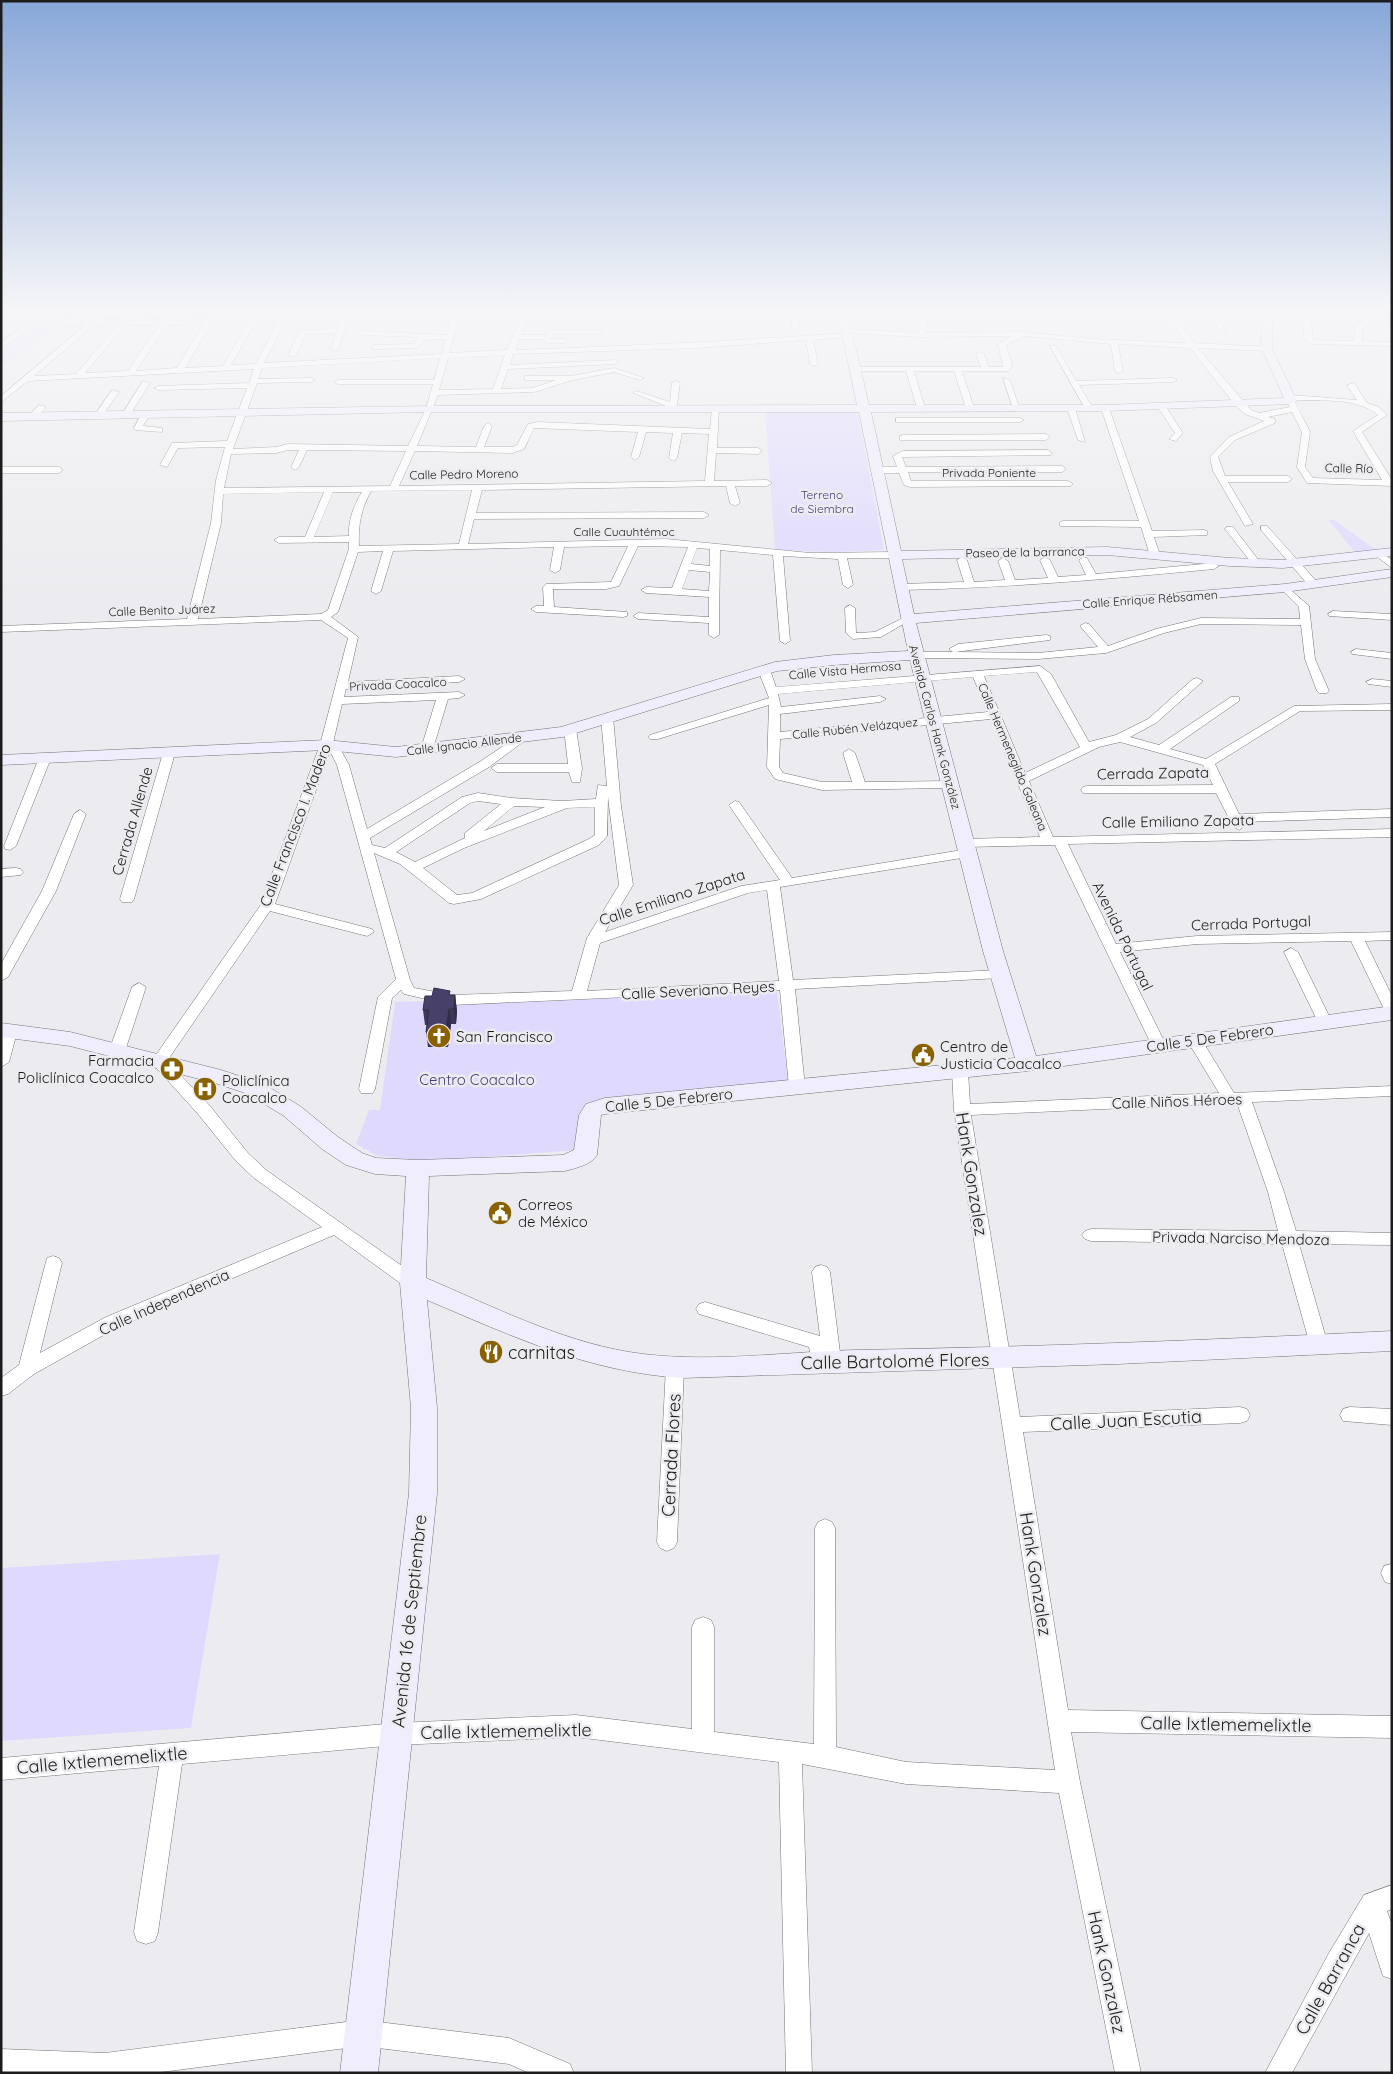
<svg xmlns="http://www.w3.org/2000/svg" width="1393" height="2074" font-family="Quicksand,sans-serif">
<rect width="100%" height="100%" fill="#ececf0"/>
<path fill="#dfdafd" d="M210,315L205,322H99L105,316Z
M857,409L884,550L833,552L775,550L765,412Z
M1328,520H1334L1376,550L1355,552Z
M777,991L788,1081L596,1102L578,1150L428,1161L378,1156L356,1144L369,1110H380L395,1002Z
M220,1554L191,1728L1,1741V1568Z"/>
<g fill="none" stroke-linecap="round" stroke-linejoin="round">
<g stroke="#747377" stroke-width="1">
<path id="street" d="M105,309H113L34,376L76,374L131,309H139L85,373L128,371L161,321L175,309H183L167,324L136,371L177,368L204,323L216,309H224L211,324L185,368L223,366L255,309H263L231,365L256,364L284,309H292L264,363L442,354L446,339L424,340L417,348L376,349H373V345L414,344L418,337L363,335L359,333L363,331L447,335L454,309H462L449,353L507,350L525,309H533L521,335H545L550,330H599L603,332L599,334H553L551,339H567L568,341L564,343H546L543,339H519L515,350C625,346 738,341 846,333L843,331L847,329L918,333L921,309H929L925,333L1025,332L1092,339L1186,343L1161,309H1169L1194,343L1270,347L1271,349L1267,351L1198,348L1251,410L1259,413L1290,407L1287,401L1289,399L1286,397L1290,395L1357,400L1347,385L1354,383L1367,403L1379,407L1387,415L1362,432L1392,480V486L1307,483L1297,467L1302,432L1292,412L1268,417L1275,419V423L1235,440L1218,457L1225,476H1288L1292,479L1288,482H1228L1253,524L1245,526L1213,471L1210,457L1229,437L1264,421L1245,414L1236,406L1190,348L1118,344L1123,371L1119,373L1115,371L1111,344L1025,336L1006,345L1012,365L1009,371H962L974,408L970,410L966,408L954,371H914L925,408L921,410L917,408L906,371H855L851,369L855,367H981L976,354L980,352L984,354L989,367H1003L998,344L1012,336L921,337L849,333L851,335L847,337L813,340L818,364L814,366L810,364L806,340L698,348L513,354L510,365L615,360L619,362L615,364L508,369L501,389L533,388L556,380H525V376H571L614,368L644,378L640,380L614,372L573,380L534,392L438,395L417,446L476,447L484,426L488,423L492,426L484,447H512L517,445L528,424L538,422L710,429L712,409L719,407L717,448H758L762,451L758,454L716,453L714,481L767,480L772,483L767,486H735L740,503L735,506L730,503L726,486L482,490L476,513L704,512L709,515L704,518L474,519L468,544L666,539L810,553L894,552L899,555L894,558H847L853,585L848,588L843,585L838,559L783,556L790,641L785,644L780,641L773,555L720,550L719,635L714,638L709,635V623L638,619L633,616L638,613L709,617V597L646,593L641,590L646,587L672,588L688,547L638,546L619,586L606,589H553L554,607L627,612V616L623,617L536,612L531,609L536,606H544L543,587L546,584L611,582L628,546L564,547L560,570L555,573L550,570L554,547L393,551L381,591L376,594L371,591L383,551L358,552L338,612L331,617L358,637L348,682L459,676L465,679L459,682L346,689L344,697L459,692L465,695L459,698L448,699L435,742L429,746L423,742L436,700L342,704L333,743H337L349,765L367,829L481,761L521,734L525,732L531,736L489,767L370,838L372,845L385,848L462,797L478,793L511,798L562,801L596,799L598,785L607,786L601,717L607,714L613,717L621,806L633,885L605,932L741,886L780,880L729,805L735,801L739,802L792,878L968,849L975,853L968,857L780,887L793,980L1000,970L1007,974L1000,978L795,989L805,1087L802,1091H792L789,1087L780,990L452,1005L404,994L401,990L392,998L375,1089L373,1093H361L359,1089L378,997L396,979L337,765L330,751L275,904L372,929L374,932L367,936L270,911L167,1061L210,1106L248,1153L266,1170L419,1278L422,1283L419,1288L413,1290L407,1288L334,1235L118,1327L34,1374L8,1394L1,1396V1378L19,1365L47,1258L53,1256L59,1258L62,1263L40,1353L106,1317L322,1227L254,1178L236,1161L198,1114L151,1062L260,906L320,745L348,638L321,620L1,632V626L187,619L211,523L216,480L225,447L178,448L167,467L160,465L172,443L227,441L247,388L158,390L154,388L158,386L249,383L254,369L28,381L1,402V396ZM505,355L493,389L439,390L448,358ZM440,358L434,380H338L334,382L338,384H433L426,409L408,446L288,444L276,447L233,449L257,383L311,382L315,380L311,378L258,379L262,368ZM1294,400C1320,401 1357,397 1378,415L1353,431L1382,480L1313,478L1305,467L1310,432ZM534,428L638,432L631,457L635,460L639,457L646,432L673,433L669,458L673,461L677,458L682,433L709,434L705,481L399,486L415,451L513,453L524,449ZM288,450H299L291,467L295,470L299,467L307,450L406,451L390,486L224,488L231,454L276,453ZM472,490L459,544L359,546C358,525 361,509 371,491ZM324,492L305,537H279L274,540L279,543L349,542V549L328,610L321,614L198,619L221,523L223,494ZM333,492H362C354,505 348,520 349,536L314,537ZM697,548L710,549V566L691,564ZM689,570L710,572L709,591L682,589ZM608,797L619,885L587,938L572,991L452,995L414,988L410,980L374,853L400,864L449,903L454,904L481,899L599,845L607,836ZM478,801L501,804L465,833V838L415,862L396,852L470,803ZM514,806L545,807L484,831ZM595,807V835L589,839L472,893L457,895L423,868L464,848L567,808ZM767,890L779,981L587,991L600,943L748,893Z
M371,309L365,313L327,314L323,312L327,310Z
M386,309H394L392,315H386Z
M413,309H421L419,315H413Z
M674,309H686L713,318L709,320Z
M1392,309V314L1362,327V341L1392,342V346L1311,344L1304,339L1303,312L1310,314L1313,340L1354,341L1355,324Z
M1214,312L1218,314L1225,331L1218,329L1210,314Z
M791,316L798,318L799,330L792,328Z
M340,321L347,323L338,351L331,349L336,333L306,334L295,357L288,355L300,330L338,329Z
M1050,346H1056L1076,381L1173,378L1177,380L1173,382L1079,385L1093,408L1086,410Z
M1003,378L1010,380L1020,410L1013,408Z
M143,381L150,383L128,418H122L121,416Z
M676,381L680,383L676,411H670L669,407L633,393L637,391L670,402L672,383Z
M112,390L119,392L101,418H95L94,416Z
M1158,404H1164L1183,433L1176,441L1169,439L1175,433L1157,406Z
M39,405L46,407L35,419H29V415Z
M1071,406L1075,408L1085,442L1078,440L1067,408Z
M1105,406L1109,408L1152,531L1204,530L1207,531V535L1154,537L1160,555L1155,558L1150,555L1141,527L1060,526V522L1063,521H1139L1101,408Z
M142,413L149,415L143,426L162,428V432L135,430L134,428Z
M896,418H1020L1024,420L1020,422H896Z
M903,435L1046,434L1050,437L1046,440H900V436Z
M1048,450L1052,453L1051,455L902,457L906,467L1062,466L1066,469L1062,472H908L911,481H1068L1073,484L1071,486L910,487L904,485L899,473H877L873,470L877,467H897L893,456L903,451Z
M1,467H59L63,470L59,473H1Z
M1261,526H1267L1318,583V587H1310L1261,530Z
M1227,527H1233L1260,562V566H1254L1225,529Z
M1379,551L1392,560V568L1376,556V552Z
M962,557L967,560L974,582L1005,580L998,561L1003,558L1008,561L1015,580L1048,578L1040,560L1045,557L1050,560L1058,577L1086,575L1079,560L1084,557L1087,558L1096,574L1214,563L1219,566L1214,569C1109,579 1006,588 901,590L896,587L901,584L964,582L957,560Z
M1285,585L1309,606L1315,659L1329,691L1327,693H1319L1317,691L1305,659L1301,625L1201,624L1164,633L1106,653L1038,659L918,658L913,655L918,652H953L949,649L958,644L1046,635L1050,636V640L955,652L1038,653L1098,647L1080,626L1085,623L1089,624L1108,646L1156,629L1201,618L1300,619L1299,607L1280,588Z
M850,605L855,608L856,633L875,632L907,616L912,619L881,637L853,639L846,633L845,608Z
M1333,611L1392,614V620L1329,616L1328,614Z
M1356,649L1392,653V659L1352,654L1351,652Z
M1040,666L1051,674L1089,742L1116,735L1148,719L1193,679L1197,678L1203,681L1156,723L1130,737L1159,745L1231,697H1239V701L1170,749L1206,759L1294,706L1392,704V710L1300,711L1215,764L1239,814L1392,809V817L1243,822L1245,826L1239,830L1233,826L1216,793H1083L1081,790L1083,787L1087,786L1213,785L1203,765L1120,742L1099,747L1029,781L1053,837L1392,829V837L1068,844L1116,944L1197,936L1392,932V940L1365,941L1392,996V1016L1385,1011L1351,941L1197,944L1120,952L1166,1045L1158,1050L1153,1048L1055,845L965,847L959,843L965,839L1040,837L991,719L780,739L779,767L783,773L822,782H852L843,753L849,749L855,753L865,782L954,781L956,784L954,787L950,788L822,790L775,779L767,767L769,705L658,739H650L648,737L650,735L769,698L758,670L764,667L770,670L776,687ZM1037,672L1080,747L1025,773L984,676ZM973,677L988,712L780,732V714L880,702L886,699L880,696L781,707L778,694Z
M1372,679L1392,681V687L1368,684L1366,682Z
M570,726L576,729L582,768L580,782H572L569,772H497L491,768L497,764H568L564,729Z
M169,749L175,753L134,899L132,902H122L120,899L163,753Z
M45,754L51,758L16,846L10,850L5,849L4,846L39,758Z
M80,810L86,814L56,891L8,977L1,981V964L42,891L74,814Z
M16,868L21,869L23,872L21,875L1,877V869Z
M1291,948L1298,952L1332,1022L1330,1025H1320L1318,1022L1284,952Z
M139,983L146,987L125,1051L122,1054H112L109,1051L132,987Z
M10,1027L17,1032L9,1062L1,1067V1036L5,1029Z
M1195,1035L1200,1037L1234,1093L1392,1086V1096L1252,1102L1284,1192L1296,1231L1392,1233V1245L1299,1244L1328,1345L1325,1350L1319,1352L1313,1350L1310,1345L1282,1244L1091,1241L1085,1239L1082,1235L1085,1231L1091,1229L1278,1231L1268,1192L1237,1103L971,1115L1020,1417L1240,1407L1247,1409L1250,1415L1247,1421L1240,1423L1023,1432L1068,1710L1392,1716V1738L1071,1732L1080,1782L1141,2073H1115L1059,1793L906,1784L802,1764L812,2073H786L779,1762L576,1737L397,1745L182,1764L158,1932L155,1941L146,1944L137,1941L134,1932L159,1766L1,1780V1758L397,1723L576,1715L692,1729V1627L695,1620L703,1617L711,1620L714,1627V1732L814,1744L815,1528L818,1522L825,1519L832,1522L835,1528L836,1747L906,1762L1055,1770L954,1110L952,1072L955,1068H965L968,1072L970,1104L1219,1093L1187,1040Z
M821,1265L827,1267L830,1272L841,1361L839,1366L832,1368L813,1366L809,1347L699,1314L696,1309L699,1304L705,1302L820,1336L812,1272L815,1267Z
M675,1360L682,1362L684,1367L677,1542L674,1548L667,1551L660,1548L657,1542L666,1367L668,1362Z
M1350,1407L1392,1409V1425L1343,1421L1340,1415L1343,1409Z
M1391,1564H1392V1584L1385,1582L1381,1573L1384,1566Z
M1392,1885V1909L1387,1911L1392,1925V1979L1383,1976L1369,1933L1292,2073H1265L1329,1953L1364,1895Z
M362,2020L509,2038L570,2064L574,2073H529L509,2064L362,2046L154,2073H1V2049L105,2053Z"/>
</g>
<g stroke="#747377" stroke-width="1">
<path id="secondary" d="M46,309H58L1,350V342Z
M836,309H846L847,314L1334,309L1319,316L1272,317V349L1297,401L1291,404L1105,411L871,412L901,551L1107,547L1230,558L1283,560L1392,548V556L1283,568L1230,566L1107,555L902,559L914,614L1285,584L1392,569V577L1285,592L916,623L1003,951L1036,1056L1392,1006V1020L1028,1071L605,1114L601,1115L597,1155C591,1165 576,1168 565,1171L429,1176L426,1278C492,1306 558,1340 629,1352C704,1364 780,1352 855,1350C1034,1347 1213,1340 1392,1331V1351L1118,1364L682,1378C588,1372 512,1336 427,1300L437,1408V1493L378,2073H340L409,1493L411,1408L400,1283L406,1176L375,1174L346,1165L322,1149L284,1116L248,1094L215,1083L70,1046L1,1037V1023L70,1032L221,1070L264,1084L300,1106L338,1137L362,1153L376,1158L418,1160L563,1155L574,1150L579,1115L586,1104L605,1098L1015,1058L983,951L910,660L834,665L777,671L563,737L396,757L326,750L1,765V755L326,740L396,747L561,727L775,662L834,655L908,651L859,412H430L1,421V413L430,406L857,405L839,320L58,326L53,323L58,320L837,314ZM1262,317V349L1284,398L1105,405H869L849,320Z"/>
</g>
<use href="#street" fill="#fff" fill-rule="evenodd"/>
<use href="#secondary" fill="#f0eefd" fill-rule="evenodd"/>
<g stroke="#c9c9c9" stroke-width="14" stroke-linecap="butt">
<path id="primary-bridge" d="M1,359L68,309"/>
</g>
<use href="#primary-bridge" stroke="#e0dcfb" stroke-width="13"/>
</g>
<path fill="#3d3759" d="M450,995H455L457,1011L456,1024H451L448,1047H428L426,1032L427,1025H425L423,1010Z"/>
<path fill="#322d49" d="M455,995L457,1011L456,1024L454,1009Z
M449,1009L451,1024L448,1047L446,1031Z"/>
<path fill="#474068" stroke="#322d49" d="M434,988L450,991L449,995H455L454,1009H449L446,1031L426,1032L429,1010H423L425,996H432Z"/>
<linearGradient id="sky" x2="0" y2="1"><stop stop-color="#88a7d8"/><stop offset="0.52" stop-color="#f6f6f8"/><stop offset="1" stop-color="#f6f6f8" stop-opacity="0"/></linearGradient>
<rect width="1393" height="599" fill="url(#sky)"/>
<defs>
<g id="church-disc" transform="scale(1.25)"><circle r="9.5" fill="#896100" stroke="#ececf0"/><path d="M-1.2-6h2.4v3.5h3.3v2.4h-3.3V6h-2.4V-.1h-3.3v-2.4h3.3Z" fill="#fff"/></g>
<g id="civic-disc" transform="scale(1.25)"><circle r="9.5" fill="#896100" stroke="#ececf0"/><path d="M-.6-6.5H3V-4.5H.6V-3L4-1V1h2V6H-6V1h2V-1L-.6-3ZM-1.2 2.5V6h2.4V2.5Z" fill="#fff"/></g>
<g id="pharmacy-disc" transform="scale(1.25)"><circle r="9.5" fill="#896100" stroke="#ececf0"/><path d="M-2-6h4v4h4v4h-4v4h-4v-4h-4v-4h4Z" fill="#fff"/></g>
<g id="hospital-disc" transform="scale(1.25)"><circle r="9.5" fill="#896100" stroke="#ececf0"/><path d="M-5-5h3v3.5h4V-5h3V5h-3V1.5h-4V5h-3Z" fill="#fff"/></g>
<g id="restaurant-disc" transform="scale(1.25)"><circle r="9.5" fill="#896100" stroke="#ececf0"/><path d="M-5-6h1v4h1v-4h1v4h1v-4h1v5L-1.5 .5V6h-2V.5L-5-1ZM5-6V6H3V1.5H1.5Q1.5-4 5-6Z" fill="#fff"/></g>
</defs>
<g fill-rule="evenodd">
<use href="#church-disc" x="439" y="1036"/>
<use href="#civic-disc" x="923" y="1055"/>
<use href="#pharmacy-disc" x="172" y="1069"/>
<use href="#hospital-disc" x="205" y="1089"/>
<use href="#civic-disc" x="500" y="1213"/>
<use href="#restaurant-disc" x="491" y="1352"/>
</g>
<g text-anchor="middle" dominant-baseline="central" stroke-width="5" stroke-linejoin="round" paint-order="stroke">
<g font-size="12" fill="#1c1c1d" stroke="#ececf0">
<text transform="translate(1349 468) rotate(1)">Calle Río</text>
<text x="989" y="472">Privada Poniente</text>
<text transform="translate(464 474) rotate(-1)">Calle Pedro Moreno</text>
<text x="624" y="531">Calle Cuauhtémoc</text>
<text transform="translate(1025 552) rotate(-1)">Paseo de la barranca</text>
<text transform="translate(1150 599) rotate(-4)">Calle Enrique Rébsamen</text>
<text transform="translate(162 610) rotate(-2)">Calle Benito Juárez</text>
<text transform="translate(845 670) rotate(-5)">Calle Vista Hermosa</text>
<text transform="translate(398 684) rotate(-3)">Privada Coacalco</text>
<text transform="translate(935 727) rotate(75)">Avenida Carlos Hank González</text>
<text transform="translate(855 728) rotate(-6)">Calle Rubén Velázquez</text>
<text transform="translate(464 744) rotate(-7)">Calle Ignacio Allende</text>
<text transform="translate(1013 757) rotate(67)">Calle Hermenegildo Galeana</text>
</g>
<g font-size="12" fill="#4a3e79" stroke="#ececf0">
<text x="822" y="494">Terreno<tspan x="822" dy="14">de Siembra</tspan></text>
</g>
<g font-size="15" fill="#1c1c1d" stroke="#ececf0">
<text transform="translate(1153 773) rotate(-1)">Cerrada Zapata</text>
<text transform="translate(132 821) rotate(-74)">Cerrada Allende</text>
<text transform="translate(1178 821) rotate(-1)">Calle Emiliano Zapata</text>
<text transform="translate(295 825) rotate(-69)">Calle Francisco I. Madero</text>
<text transform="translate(672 897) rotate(-18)">Calle Emiliano Zapata</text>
<text transform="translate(1251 923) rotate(-2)">Cerrada Portugal</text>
<text transform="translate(1123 936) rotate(64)">Avenida Portugal</text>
<text transform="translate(698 990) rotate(-3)">Calle Severiano Reyes</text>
<text transform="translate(1210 1038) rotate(-8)">Calle 5 De Febrero</text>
<text transform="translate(669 1100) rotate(-6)">Calle 5 De Febrero</text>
<text transform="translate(1177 1101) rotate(-2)">Calle Niños Héroes</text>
<text transform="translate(1241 1238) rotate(1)">Privada Narciso Mendoza</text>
<text transform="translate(164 1302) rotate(-24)">Calle Independencia</text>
</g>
<g font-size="15" fill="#1c1c1d" stroke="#ececf0" text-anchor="start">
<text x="456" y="1036">San Francisco</text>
<text x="940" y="1046">Centro de<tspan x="940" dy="17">Justicia Coacalco</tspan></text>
<text x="154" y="1060" text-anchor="end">Farmacia<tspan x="154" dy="17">Policlínica Coacalco</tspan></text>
<text x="222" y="1080">Policlínica<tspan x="222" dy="17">Coacalco</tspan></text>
<text x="518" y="1204">Correos<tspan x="518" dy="17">de México</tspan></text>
</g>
<g font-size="15" fill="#4a3e79" stroke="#ececf0">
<text x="477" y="1079">Centro Coacalco</text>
</g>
<g font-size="18" fill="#1c1c1d" stroke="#ececf0">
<text transform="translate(972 1174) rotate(81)">Hank Gonzalez</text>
<text transform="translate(895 1361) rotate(-1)">Calle Bartolomé Flores</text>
<text transform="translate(1126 1420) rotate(-3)">Calle Juan Escutia</text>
<text transform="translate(671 1455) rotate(-87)">Cerrada Flores</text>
<text transform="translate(1036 1574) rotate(81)">Hank Gonzalez</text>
<text transform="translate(409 1621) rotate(-84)">Avenida 16 de Septiembre</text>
<text transform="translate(1226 1724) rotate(1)">Calle Ixtlememelixtle</text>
<text transform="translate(506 1731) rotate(-1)">Calle Ixtlememelixtle</text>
<text transform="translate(102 1760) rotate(-5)">Calle Ixtlememelixtle</text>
<text transform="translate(1107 1972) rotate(78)">Hank Gonzalez</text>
<text transform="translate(1330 1979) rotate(-61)">Calle Barranca</text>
</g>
<g font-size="18" fill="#1c1c1d" stroke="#ececf0" text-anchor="start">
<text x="508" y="1352">carnitas</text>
</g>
</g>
<rect width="1393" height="2074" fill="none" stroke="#1c1c1d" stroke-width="5"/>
</svg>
